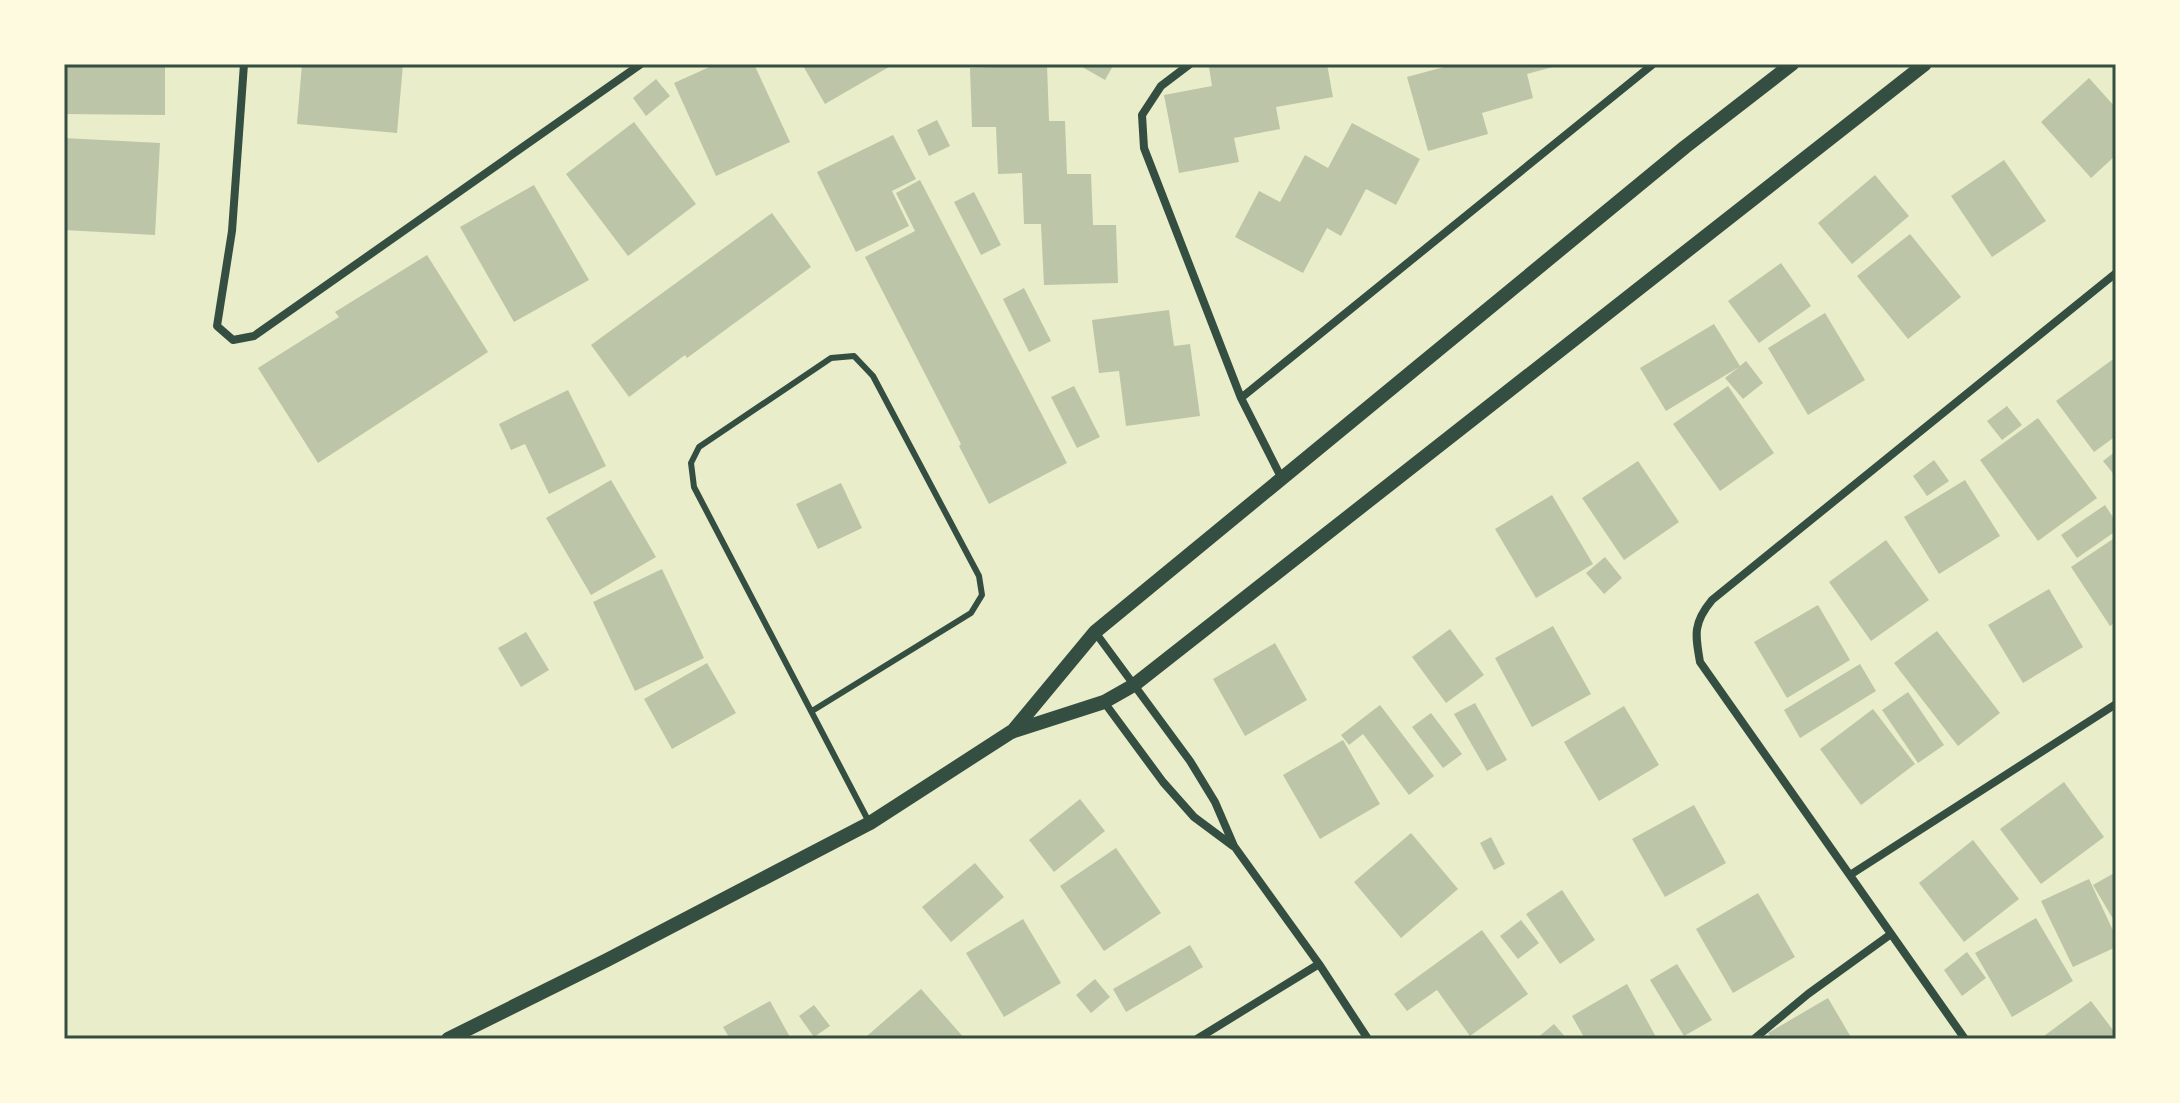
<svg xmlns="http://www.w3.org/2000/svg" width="2180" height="1103" font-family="'Noto Sans',sans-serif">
<rect width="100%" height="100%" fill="#e9edc9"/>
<path fill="#bcc5a7" d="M64,64H165V115L64,114Z
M302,64H403L397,133L297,124Z
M716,64H754L790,142L716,176L674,83Z
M802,64H894L825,104Z
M1077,64H1114L1105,80Z
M1222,64H1327L1333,97L1276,107L1280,129L1234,138L1239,162L1179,173L1164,95L1212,86L1209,67Z
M1455,64H1560V65L1527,74L1533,98L1482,113L1488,134L1428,151L1407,77Z
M1047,65L1049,121H1065L1067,174H1091L1093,225H1116L1118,283L1044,285L1041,224H1024L1022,173L998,174L996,127H972L970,68Z
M2089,78L2116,108V155L2091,178L2041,122Z
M656,79L670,96L646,116L633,98Z
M937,120L950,146L929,156L917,130Z
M634,122L696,204L628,256L566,174Z
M1352,123L1420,159L1396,205L1366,189L1341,236L1327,228L1303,273L1235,237L1259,191L1280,202L1305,155L1328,168Z
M893,135L916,179L892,191L909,226L856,252L817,172Z
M64,138L160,143L155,235L64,230Z
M2004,160L2046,221L1992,257L1951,196Z
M1875,175L1909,216L1852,264L1818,223Z
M920,180L1067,463L989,504L959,446L961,444L865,257L915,231L896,193Z
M534,185L589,280L514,322L460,227Z
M974,192L1001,245L981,255L954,202Z
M772,213L811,267L687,358L685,355L629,397L591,345Z
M1910,234L1961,297L1908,339L1857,276Z
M427,255L488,352L318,463L258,368L339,317L335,312Z
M1781,263L1811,306L1759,343L1728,301Z
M1024,288L1051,341L1029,352L1003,299Z
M1169,310L1174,346L1190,344L1200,416L1126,426L1119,371L1099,373L1092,320Z
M1825,313L1865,380L1808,415L1768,348Z
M1714,324L1740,366L1746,361L1763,383L1743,399L1725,378L1739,367L1666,411L1640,368Z
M2116,357V436L2094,452L2056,401Z
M1074,386L1100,437L1077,448L1051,397Z
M1728,386L1774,453L1720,491L1673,424Z
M568,390L606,466L549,494L525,444L511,450L499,424Z
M2007,406L2022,425L2002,440L1987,421Z
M2038,418L2097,498L2038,541L1980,460Z
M2116,451V477L2103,461Z
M1934,460L1949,481L1927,496L1913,476Z
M1638,461L1679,522L1624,560L1582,498Z
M611,480L656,557L591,595L546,518Z
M1965,480L2000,536L1939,574L1904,517Z
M841,483L862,528L818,549L796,504Z
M1552,495L1593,564L1536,598L1495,529Z
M2105,505L2116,522V531L2077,558L2061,535Z
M2116,537V622L2110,626L2071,567Z
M1886,540L1929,600L1871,641L1829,582Z
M1605,557L1622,578L1604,594L1586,573Z
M662,569L704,658L635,691L593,602Z
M2049,589L2083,647L2023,683L1988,625Z
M1818,605L1850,660L1787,698L1754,642Z
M1553,626L1591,694L1532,727L1495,658Z
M1450,629L1484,675L1446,703L1412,657Z
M1937,631L2000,713L1958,746L1894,663Z
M526,632L549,670L521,687L498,648Z
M1275,643L1307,700L1245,736L1213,679Z
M707,663L736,713L672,749L644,699Z
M1860,664L1876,691L1800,738L1784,710Z
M1908,692L1944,745L1918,763L1882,710Z
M1475,703L1507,760L1487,771L1454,714Z
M1380,705L1434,776L1409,795L1363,734L1349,745L1341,735Z
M1624,706L1659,765L1599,801L1564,742Z
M1873,709L1915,764L1861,805L1820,749Z
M1431,713L1462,754L1443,768L1412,727Z
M1343,740L1380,804L1320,839L1283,775Z
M2064,782L2104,837L2041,884L2000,829Z
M1080,799L1105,831L1054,872L1029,840Z
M1694,805L1726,863L1665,897L1632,839Z
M1411,833L1458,889L1401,938L1354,882Z
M1491,837L1505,864L1494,870L1480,843Z
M1973,840L2019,899L1964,942L1919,883Z
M1116,848L1161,913L1104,951L1060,886Z
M975,863L1004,897L951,942L922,907Z
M2116,872V924L2093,885Z
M2089,879L2116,937V947L2073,967L2041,901Z
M1562,890L1595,940L1560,964L1526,914Z
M1758,893L1795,957L1733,993L1696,929Z
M2036,918L2073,981L2012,1017L1975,953Z
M1023,919L1061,983L1004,1017L966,953Z
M1521,920L1539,943L1518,959L1500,936Z
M1482,930L1528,994L1470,1036L1437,990L1407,1011L1394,994Z
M1190,945L1203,967L1126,1012L1113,989Z
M1967,952L1986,978L1962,996L1944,970Z
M1677,964L1712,1020L1684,1036L1650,980Z
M1095,979L1110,997L1091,1013L1076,995Z
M1627,984L1657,1039H1585L1572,1016Z
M921,989L965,1039H869L867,1036Z
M1828,998L1852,1039H1772L1768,1033Z
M770,1001L791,1039H730L723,1027Z
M2091,1001L2116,1034V1039H2040Z
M814,1005L830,1026L814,1037L799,1016Z
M1554,1024L1567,1039H1536Z"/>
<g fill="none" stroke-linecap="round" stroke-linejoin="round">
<path stroke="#344e41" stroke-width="6" d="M812,711L971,613L982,595L979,576L873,376L854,356L831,358L699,447L691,463L694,487L869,822"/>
<path stroke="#344e41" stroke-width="8" d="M244,64L232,231L217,326L233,340L254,336L641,64
M1190,64L1161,86L1142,115L1144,148L1241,398L1281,477
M1241,398L1652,65
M1095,632L1190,761L1215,802L1234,846L1319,964L1368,1039
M1104,702L1163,782L1194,817L1233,846
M1850,875L2116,704
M1197,1039L1319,964
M1754,1039L1808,994L1891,934
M1965,1039L1700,662C1695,634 1693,623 1712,600L2116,273"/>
<path stroke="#344e41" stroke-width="14" d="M1012,732L1095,632L1685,147L1792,64
M448,1039L607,960L870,823L1011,732L1104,702L1134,685L1925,64"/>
</g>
<rect width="2180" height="1103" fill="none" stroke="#fefae0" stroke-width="132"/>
<rect x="66" y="66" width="2048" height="971" fill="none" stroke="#344e41" stroke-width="3"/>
</svg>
